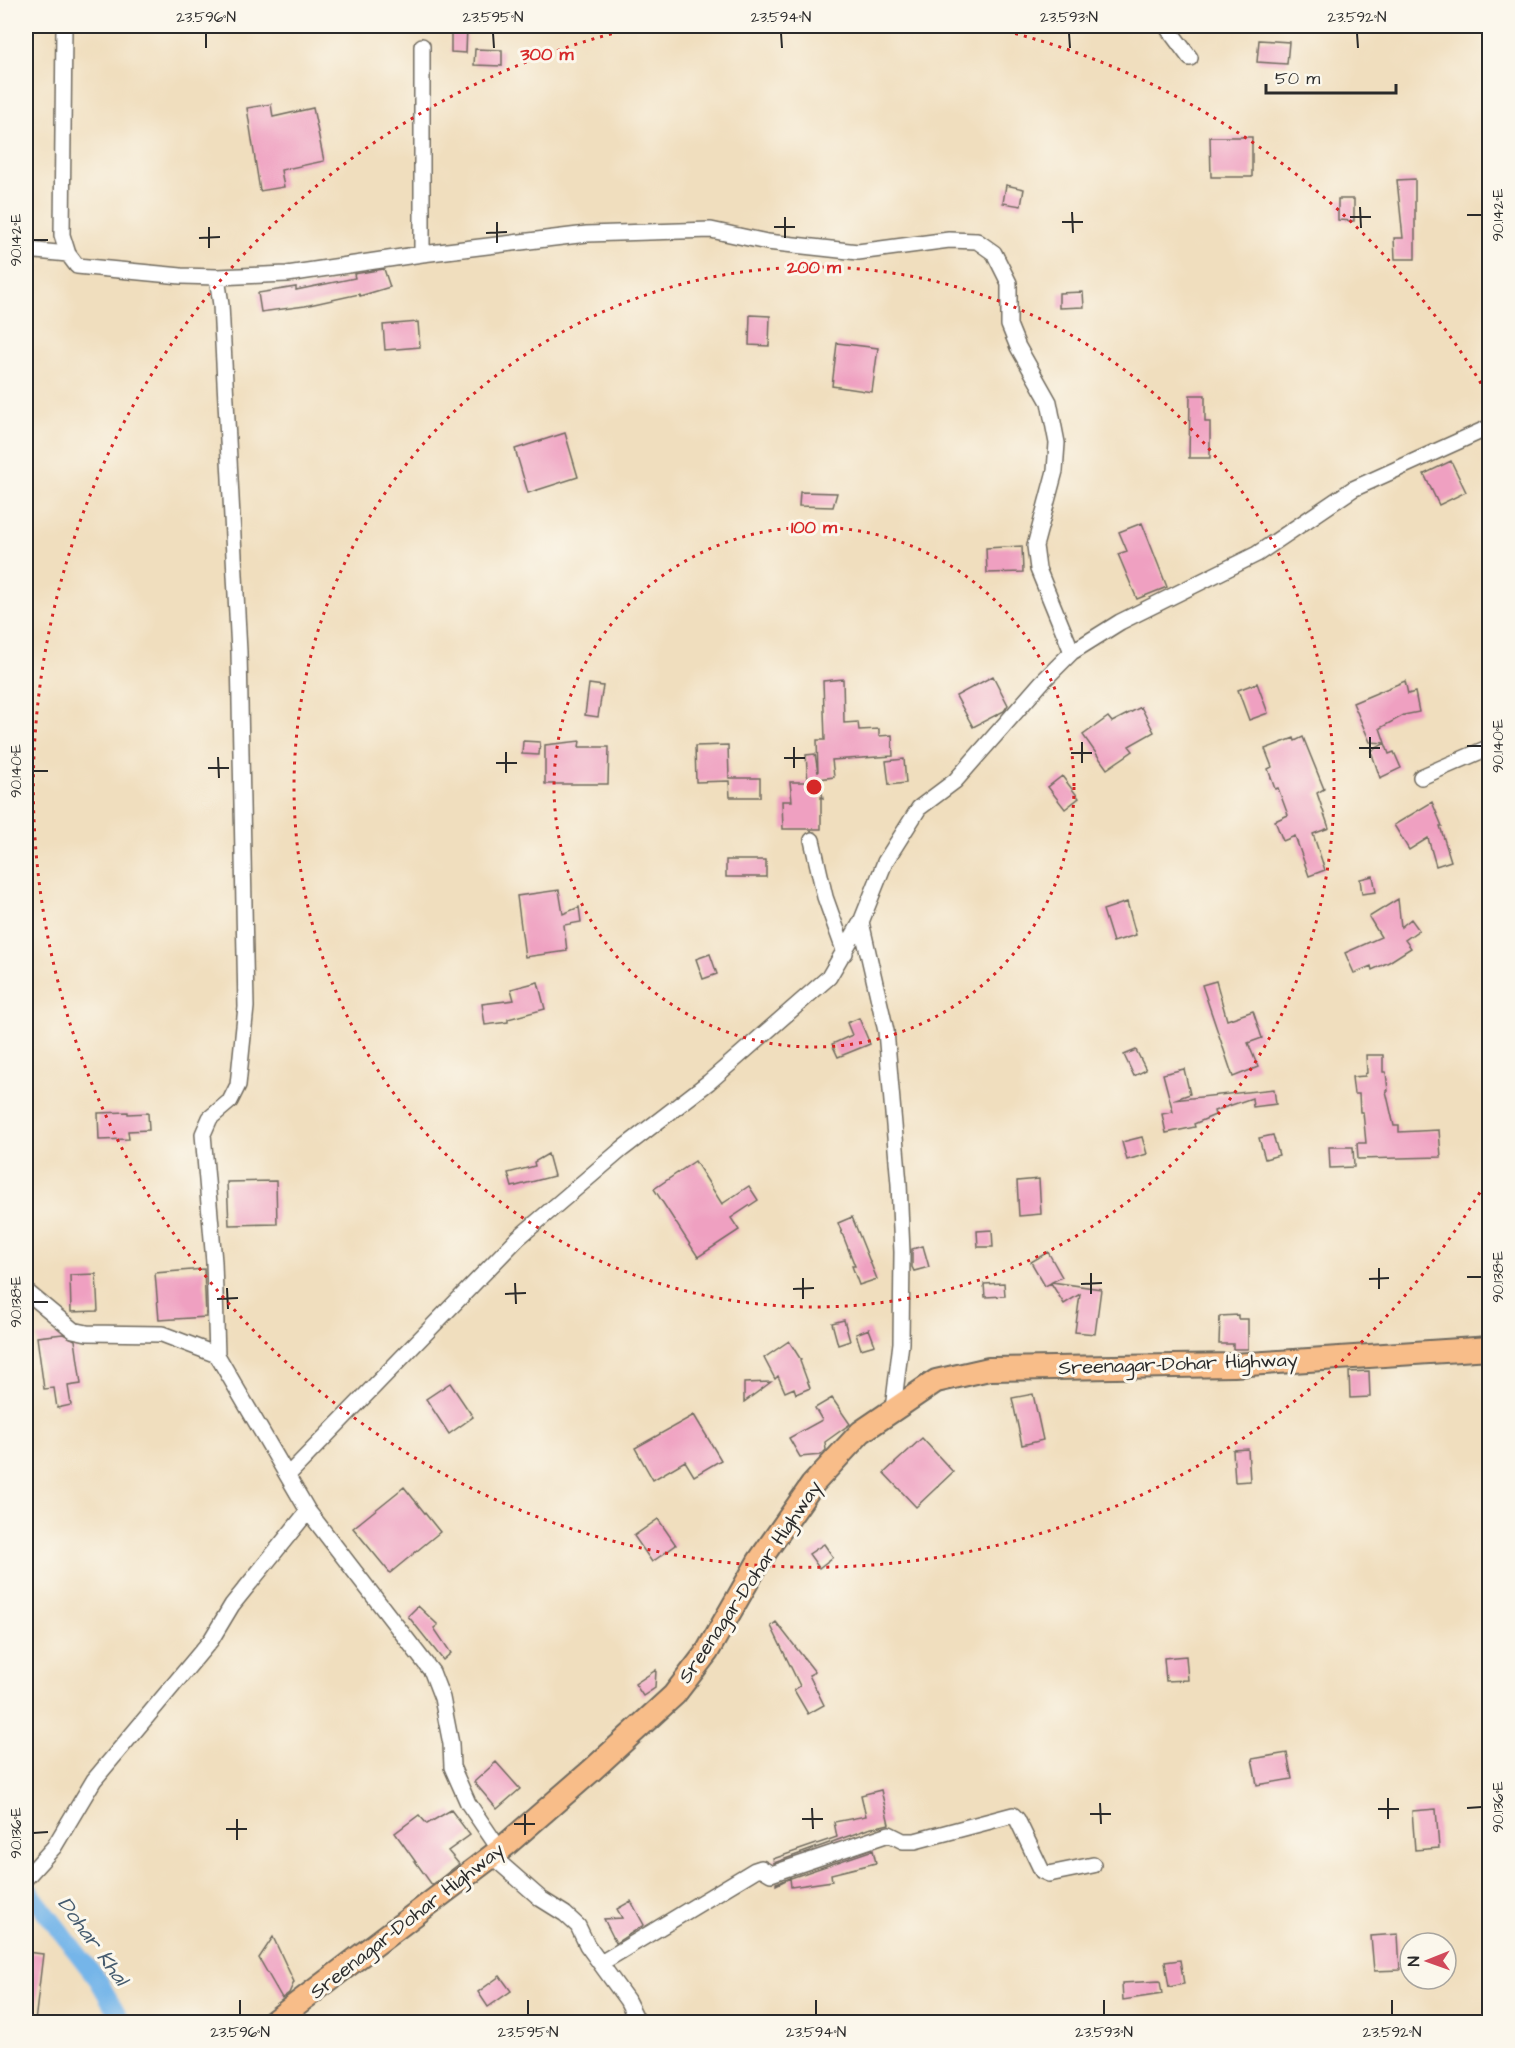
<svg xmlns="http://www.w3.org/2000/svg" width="1515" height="2048" font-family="'Architects Daughter',sans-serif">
<rect width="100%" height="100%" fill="#fbf7ec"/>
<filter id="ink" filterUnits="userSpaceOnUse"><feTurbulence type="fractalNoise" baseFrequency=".0167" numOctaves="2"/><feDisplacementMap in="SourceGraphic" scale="12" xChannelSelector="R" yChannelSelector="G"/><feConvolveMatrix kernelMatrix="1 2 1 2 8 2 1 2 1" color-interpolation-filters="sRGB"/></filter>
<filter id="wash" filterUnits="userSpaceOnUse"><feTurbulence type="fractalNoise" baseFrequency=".008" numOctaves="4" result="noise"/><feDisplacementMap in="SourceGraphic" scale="24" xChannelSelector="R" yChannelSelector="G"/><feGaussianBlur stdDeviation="1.35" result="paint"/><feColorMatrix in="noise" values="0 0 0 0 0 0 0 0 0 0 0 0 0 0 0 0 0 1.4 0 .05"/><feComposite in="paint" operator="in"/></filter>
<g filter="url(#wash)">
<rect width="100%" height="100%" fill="#f0debe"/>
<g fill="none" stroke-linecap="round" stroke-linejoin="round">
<path stroke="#75b5e9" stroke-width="18" d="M26,1887L98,1980L122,2022"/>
</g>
<g id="blocks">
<path fill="#efa0c1" d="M451,26H467L466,53L451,52Z
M1259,40L1289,42L1287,64L1257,62Z
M475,49L502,50V66L474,65Z
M271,104L273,117L313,108L324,161L281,170L284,187L260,191L247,108Z
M1210,137H1252V177H1211Z
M1415,179V259H1395L1394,238H1403L1397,180Z
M1006,185L1024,189L1021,206L1003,203Z
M1338,199H1354V221L1338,220Z
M384,269L390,287L360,296L359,294L305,306L261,312L258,293L296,287V290L355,278L354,274Z
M1083,292L1084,307L1059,308V293Z
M750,315L770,316L769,346L749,345Z
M418,322L420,347L385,350L383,325Z
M837,343L878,348L872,392L832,386Z
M1190,395H1205V422H1210V458H1189Z
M565,433L578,477L528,493L515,449Z
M1451,461L1466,492L1439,505L1424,474Z
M800,492L837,493L833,507L799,506Z
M1142,523L1167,587L1137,599L1118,554L1127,551L1119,532Z
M1022,546L1023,572L987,573L986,548Z
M993,676L1008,705L1004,711L973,727L956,696Z
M843,679L844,723L858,722L859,730L879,729V736L892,735L893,756L832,760L834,777L819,779L823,798L821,797V829H783L782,801H792L790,782H808L806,755L815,754L818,773L817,740H825L823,681Z
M1405,681L1408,694L1415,692L1419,712L1404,715L1380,728L1385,743L1370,742L1353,703Z
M1257,683L1268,713L1249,720L1238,690Z
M589,684L603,686L598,717L585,715Z
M1141,707L1154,732L1129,746L1133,751L1107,769L1083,735L1108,717L1112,722Z
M1303,737L1324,789L1317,793L1329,828L1313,834L1325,870L1309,876L1295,836L1283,841L1275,821L1288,815L1278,788L1275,789L1268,769L1272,767L1265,749L1294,738L1295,741Z
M523,741L540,742L539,755L522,754Z
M580,741L579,747H609L608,784H545V745Z
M1385,743L1389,754L1394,752L1401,768L1380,778L1371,751Z
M728,745L729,778H760V797H730L729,781L696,782L695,746Z
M904,759L906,783L889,785L886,761Z
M1062,776L1079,798L1065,809L1048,787Z
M1432,802L1442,826H1440L1451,861L1436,866L1428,838L1409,850L1394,825Z
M726,860H766V877H726Z
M1373,876L1376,892L1362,894L1360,879Z
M559,890L563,914L579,907L581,922L564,925L567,951L525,957L517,896Z
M1398,899L1401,927L1411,919L1419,930L1405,940L1411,948L1389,962L1372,970L1371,966L1354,973L1345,953L1381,937L1369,917Z
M1127,902L1136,935L1113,942L1103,910Z
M710,954L717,974L703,979L696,959Z
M1216,981L1227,1020L1253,1011L1262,1038L1248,1043L1258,1067L1233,1077L1202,985Z
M538,982L545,1009L508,1019V1022L485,1025L482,1004L514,1000L511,989Z
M859,1018L870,1044L838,1057L832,1044L852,1035L847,1023Z
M1136,1050L1146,1070L1134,1076L1124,1055Z
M1366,1055H1383V1072H1386L1388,1091H1386L1394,1126H1399V1132L1439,1130L1441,1157L1358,1159L1357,1143H1366L1363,1112H1360L1359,1094H1354L1352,1077L1365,1076V1074L1367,1073Z
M1184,1069L1190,1094L1173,1100L1274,1089L1276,1104L1253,1107L1252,1098L1214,1111L1215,1115L1194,1124L1195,1127L1166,1133L1162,1114L1173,1112L1163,1074Z
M128,1112V1114L148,1113L149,1130L128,1131L129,1139L99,1140L98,1113Z
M1273,1135L1279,1155L1265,1159L1259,1138Z
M1142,1137L1147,1154L1127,1160L1122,1142Z
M1329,1147H1353L1354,1167L1330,1168Z
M548,1154L554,1176L512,1187L508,1173L535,1166L534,1162Z
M695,1161L722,1204L749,1186L758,1200L731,1218L739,1230L698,1257L654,1189Z
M1039,1179L1041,1214L1019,1216L1017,1181Z
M276,1181L277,1224L229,1225L227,1182Z
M852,1217L877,1279L859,1285L852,1266H855L838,1223Z
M992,1230L993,1247H978L977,1231Z
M923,1246L929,1267L914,1271L912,1267V1249Z
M1048,1252L1062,1277L1052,1282L1101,1289L1095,1334L1075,1332L1080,1294L1064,1304L1051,1283L1045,1286L1031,1262Z
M204,1269L206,1317L159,1320L155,1273Z
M96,1274L98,1311L71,1312L70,1275Z
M1004,1283L1005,1296L985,1297L984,1284Z
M1238,1315V1319H1248V1349H1233V1344H1219L1220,1316Z
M844,1320L850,1341L838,1345L832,1323Z
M869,1329L875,1345L861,1349L856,1334Z
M63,1334L75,1340L81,1384L68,1386L71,1405L57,1408L54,1388L44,1389L37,1337Z
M789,1341L801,1360L800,1361L810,1388L796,1394L794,1388L785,1392L778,1376L775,1379L764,1358Z
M1369,1371L1370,1397L1350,1398L1349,1372Z
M771,1382L744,1402V1383Z
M450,1383L473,1417L449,1434L426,1399Z
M1033,1394L1043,1440L1022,1445L1012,1398Z
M832,1398L850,1424L825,1442L826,1450L821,1455L800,1457L789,1438L822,1420L815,1408Z
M694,1415L721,1460L694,1476L685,1461L653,1480L635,1448Z
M922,1438L953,1472L916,1507L884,1473Z
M1248,1449L1250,1481L1235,1482L1233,1450Z
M404,1487L440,1532L390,1573L353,1528Z
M658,1519L676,1545L652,1562L634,1536Z
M824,1544L833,1557L819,1568L809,1554Z
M418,1606L438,1625L434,1628L451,1653L443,1660L408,1616Z
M776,1622L815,1672L809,1675L824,1705L808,1714L794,1690L800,1686L771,1626Z
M1186,1656L1188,1680L1166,1681L1164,1658Z
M656,1670L655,1688L643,1696L635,1684Z
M1287,1753L1292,1779L1257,1785L1252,1759Z
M496,1762L520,1789L497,1809L474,1782Z
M881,1790L889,1824L868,1829L774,1863L773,1859L837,1837L834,1822L866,1816L861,1795Z
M1436,1809L1439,1848L1415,1850L1412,1811Z
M451,1810L470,1835L448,1851L459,1864L432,1885L395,1833L419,1815L427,1824Z
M873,1850L876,1863L831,1874L832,1881L791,1887L790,1878L776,1885V1883Z
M631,1901L644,1925L616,1943L604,1919L622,1918L617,1909Z
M1398,1934L1400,1970L1374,1971L1371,1936Z
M273,1937L294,1982L289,1993L282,1998L259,1958Z
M26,1952L43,1954L35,2022L26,2021Z
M1180,1960L1184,1984L1169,1987L1165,1962Z
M500,1976L511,1991L488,2007L478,1992Z
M1160,1981L1162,1994L1123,2000L1122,1983Z"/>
</g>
</g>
<g filter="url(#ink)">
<use href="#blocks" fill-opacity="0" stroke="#706a5e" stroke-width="1.5"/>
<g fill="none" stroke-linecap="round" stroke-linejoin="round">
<g stroke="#706a5e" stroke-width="18">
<path id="minor" d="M1166,26L1190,58
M422,46V254
M26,250L68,254
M217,277L287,274L422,254L587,234L711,230L767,242L858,252L949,240L977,241L994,253L1009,283V325L1018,347L1049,402L1057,443L1055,471L1035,546L1038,569L1072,652
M1421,777L1490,747
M812,840L825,897L845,953
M861,922L886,1031L899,1184L902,1252L901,1343L893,1409
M26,1291L73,1330L87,1333L162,1334L217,1355
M288,1475L518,1238L622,1149L709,1082L829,977L861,922L885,862L919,808L955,781L1042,682L1072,652L1120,622L1257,554L1353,489L1490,427
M308,1511L432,1672L442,1698L451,1744L452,1767L468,1803L500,1850
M492,1856L541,1899L565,1914L578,1926L587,1945L627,2000L638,2022
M26,1878L54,1847L94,1780L211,1640L232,1605L308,1511L217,1355L214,1262L203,1134L210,1118L230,1101L238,1085L246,1007L239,652L221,305L217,277L181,276L77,266L68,254L62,235L64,26
M601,1963L755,1870L761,1868L771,1874L889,1834L903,1841H915L1013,1815L1017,1819L1042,1871L1049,1874L1093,1865"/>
</g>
<g stroke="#706a5e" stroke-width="26">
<path id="primary" d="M273,2022L500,1850L591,1771L674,1695L707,1652L759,1561L812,1485L861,1432L936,1381L989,1369L1234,1365L1490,1348"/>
</g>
<use href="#minor" stroke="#fff" stroke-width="15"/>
<use href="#primary" stroke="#f8bd89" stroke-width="22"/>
</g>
</g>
<path fill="none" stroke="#2b2b2b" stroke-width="2" d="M206,33V48M493,33L494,48M781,33L782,48M1069,33L1070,48M1357,33L1358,48M1360,207L1361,228M1072,212L1073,233M1467,215H1482M785,217V238M1350,217H1371M497,222V243M1062,222H1083M209,227V248M774,227H795M486,233L507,232M199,238L220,237M33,240H48M1370,737V758M1082,742V763M1467,746H1482M794,747V768M1359,748H1380M506,752V773M1071,753H1092M218,757L219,778M784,758H805M496,763H517M208,768H229M33,771H48M1379,1268V1289M1091,1273V1294M1467,1277H1482M803,1278V1299M1369,1279L1389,1278M515,1283L516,1304M1081,1284L1102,1283M227,1288L228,1309M793,1289L814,1288M505,1294L526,1293M217,1299L238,1298M33,1302H48M1388,1798V1819M1100,1803L1101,1824M812,1808L813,1829M1467,1808L1482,1807M1378,1809H1399M525,1814V1835M1090,1814H1111M237,1819V1840M802,1819H823M514,1824H535M226,1829H247M33,1833L48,1832M240,2000V2015M528,2000V2015M816,2000V2015M1104,2000V2015M1392,2000V2015"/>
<g fill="none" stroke="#d62828" stroke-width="3" stroke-dasharray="3 6">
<circle cx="814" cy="787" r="260"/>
<circle cx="814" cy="787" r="520"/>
<path d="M1489 1177A780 780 0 1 1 639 27M989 27A780 780 0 0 1 1489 397"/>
</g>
<g text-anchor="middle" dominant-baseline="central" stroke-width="6" stroke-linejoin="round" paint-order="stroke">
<g font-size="20" fill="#2b2b2b" stroke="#fbf7ec">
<text transform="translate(1178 1364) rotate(-2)">Sreenagar-Dohar Highway</text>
<text transform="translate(750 1582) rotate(-56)">Sreenagar-Dohar Highway</text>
<text transform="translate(407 1921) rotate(-38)">Sreenagar-Dohar Highway</text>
</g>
<g font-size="21" font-style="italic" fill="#455b6e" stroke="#fbf7ec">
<text transform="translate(93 1941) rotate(54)">Dohar Khal</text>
</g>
</g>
<circle cx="814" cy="787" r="9" fill="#d62828" stroke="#fbf7ec" stroke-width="3"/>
<g font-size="18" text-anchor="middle" font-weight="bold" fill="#d62828" stroke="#fbf7ec" stroke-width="6" stroke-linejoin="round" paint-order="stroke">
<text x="547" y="60">300 m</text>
<text x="814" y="273">200 m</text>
<text x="814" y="533">100 m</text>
</g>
<rect width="1515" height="2048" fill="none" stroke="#fbf7ec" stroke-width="66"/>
<g transform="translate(1428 1961) rotate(269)"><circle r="28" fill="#fbf7ec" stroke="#a8a59f" stroke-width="1.5"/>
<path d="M0-4.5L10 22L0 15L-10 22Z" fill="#d1495b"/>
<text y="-9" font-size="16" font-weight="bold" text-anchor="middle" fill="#2b2b2b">N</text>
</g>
<path d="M1266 84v9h130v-9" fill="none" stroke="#2b2b2b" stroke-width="3"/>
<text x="1275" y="84" font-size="18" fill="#2b2b2b" stroke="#fbf7ec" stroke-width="4.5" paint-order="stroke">50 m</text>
<rect x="33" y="33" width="1449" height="1982" fill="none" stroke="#2b2b2b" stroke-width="2"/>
<g font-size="15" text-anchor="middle" fill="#2b2b2b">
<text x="206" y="22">23.596°N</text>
<text x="493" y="22">23.595°N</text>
<text x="781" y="22">23.594°N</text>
<text x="1069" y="22">23.593°N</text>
<text x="1357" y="22">23.592°N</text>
<text transform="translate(1498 215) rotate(-90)" y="5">90.142°E</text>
<text transform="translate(16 240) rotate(-90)" y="5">90.142°E</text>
<text transform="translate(1498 746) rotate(-90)" y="5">90.140°E</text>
<text transform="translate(16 771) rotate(-90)" y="5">90.140°E</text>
<text transform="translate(1498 1277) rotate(-90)" y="5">90.138°E</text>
<text transform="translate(16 1302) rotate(-90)" y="5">90.138°E</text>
<text transform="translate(1498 1807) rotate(-90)" y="5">90.136°E</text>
<text transform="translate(16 1833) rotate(-90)" y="5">90.136°E</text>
<text x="240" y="2037">23.596°N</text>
<text x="528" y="2037">23.595°N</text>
<text x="816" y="2037">23.594°N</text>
<text x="1104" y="2037">23.593°N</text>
<text x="1392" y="2037">23.592°N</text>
</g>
</svg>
